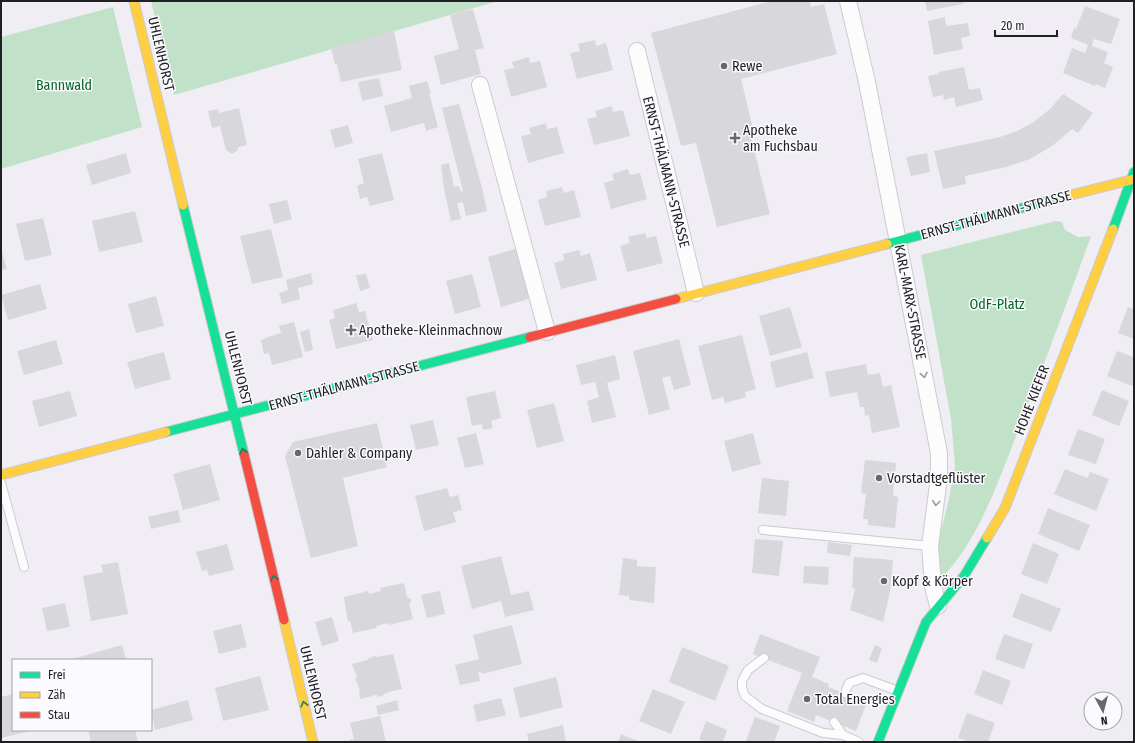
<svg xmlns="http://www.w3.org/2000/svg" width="1135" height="743" font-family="'Fira Sans Condensed',sans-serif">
<rect width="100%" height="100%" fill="#f0eef4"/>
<path fill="#c1e1c8" d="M151,1H498L174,95Z
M113,7L142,127L1,169V37Z
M1056,221L1062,222L1065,230L1078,237L1091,236C1067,303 1042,370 1016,436C997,485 979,538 942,578L938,576V543L949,499L955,466L951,419L921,255Z"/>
<path fill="#d8d7db" d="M768,1H810L811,7L824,4L837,54L741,79L753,128L749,129L770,214L717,227L696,143L681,146L651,33L768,2Z
M925,1H965L963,4L927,11Z
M1085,6L1120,19L1111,44L1094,39L1092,46L1108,52L1104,63L1113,67L1105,88L1096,84L1095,86L1063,73L1072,48L1085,53L1088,45L1071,38L1074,28L1076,29Z
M473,9L484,48L475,50L481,74L441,85L434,56L459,49L450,15Z
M945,17L946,26L968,23L970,36L961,38L963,49L934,55L928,21Z
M394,31L402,70L341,82L337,64H335L331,48Z
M595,40L596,46L606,43L613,70L577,79L570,53L580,51L578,44Z
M529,57L530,63L540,61L547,87L511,97L504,70L514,68L512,62Z
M964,67L969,90L980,88L983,100L956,107L954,97L944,100L943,95L933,97L928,76L939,74V72Z
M379,78L383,96L362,101L358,82Z
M427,81L431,93H429L438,127L426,131L424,123L391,132L384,106L412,98L409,86Z
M1063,94L1093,113L1078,133L1072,129L1052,146L1030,159L1006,167L965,176L966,184L943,189L934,151L1000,137L1017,131L1034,122L1050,109Z
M459,104L482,188L487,211L466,216L463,202L457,203L461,219L451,221L444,189L441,165L449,163L454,187L459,186L461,192L463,191L442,108Z
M612,106L613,112L623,110L630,136L594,145L587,119L597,117L595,111Z
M239,108L247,145L238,147V150L232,154L226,150L220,126L212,128L208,111L218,109L219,113Z
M546,123L547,129L557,127L564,153L528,163L521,136L531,134L529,128Z
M348,125L353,143L335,148L330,130Z
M126,153L131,173L92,185L86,165Z
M382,153L394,200L370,206L367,197L360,199L357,186L364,183L358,159Z
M927,153L930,172L911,176L906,157Z
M628,169L630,175L640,173L647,199L611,209L604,183L614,180L612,174Z
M562,187L564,193L574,190L581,217L545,226L538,200L547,197L546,191Z
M287,200L292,219L274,224L269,204Z
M135,211L143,242L99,252L92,221Z
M43,218L52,255L25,261L16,224Z
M271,229L283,277L252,284L240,236Z
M645,233L647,238L656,236L663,263L627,272L620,246L630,243L628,237Z
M518,248L532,298L501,307L488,257Z
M1,249L7,269L1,270Z
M579,250L581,256L590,253L597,280L561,289L554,263L564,260L563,254Z
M311,273L313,284L298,288L300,299L282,304L279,293L288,290L286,280Z
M366,274L370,288L360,291L356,275Z
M472,274L481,307L455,314L446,281Z
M40,284L47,309L8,320L1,295Z
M156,296L164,326L136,333L128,304Z
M356,303L359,312L365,311L373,340L336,349L329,320L335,318L333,310Z
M790,307L802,347L770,356L759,316Z
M1128,307L1134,309V339L1118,333Z
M294,322L303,357L272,365L269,353L264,354L261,340L265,339V338L281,333L279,326Z
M309,329L313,350L305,352L300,332Z
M742,335L756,389L745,392L746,397L725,403L723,397L712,400L698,346Z
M679,339L691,385L674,390L670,376L662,378L670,409L649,415L633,351Z
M56,340L63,364L24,375L17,351Z
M1117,351L1134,357V383L1132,386L1107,376Z
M164,352L171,379L135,389L127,362Z
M807,352L814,378L776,388L770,362Z
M615,355L620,379L607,383L616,417L592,423L587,401L599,397L595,382L581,385L576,365Z
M866,364L868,375L880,373L883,387L891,385L900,427L872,433L869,415L865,416L864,407H860L857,392L830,397L825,372Z
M1102,390L1129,401L1119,426L1092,415Z
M70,391L77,416L39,427L32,401Z
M495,391L501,418L491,421L493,428L483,430L482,424L472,426L466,397Z
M554,403L564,441L537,448L527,410Z
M433,420L439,445L416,450L410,425Z
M377,423L387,467L343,478L358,546L311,558L285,456L293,442Z
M1078,429L1105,439L1096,464L1068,455Z
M476,433L484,464L465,468L457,438Z
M753,433L761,464L732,472L724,441Z
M865,460L896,463L893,496L898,497L895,528L868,525V519H863L866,494L861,493Z
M210,464L220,500L183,510L173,474Z
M1065,469L1087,478L1090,472L1109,479L1096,511L1054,494Z
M762,478L789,481L786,516L758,513Z
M447,488L450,497L458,495L462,510L453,512L456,522L424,531L415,496Z
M1048,508L1090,525L1079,551L1038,534Z
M178,510L181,522L151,529L148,517Z
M755,539L783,541L779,576L752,573Z
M828,542L852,545L850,556L827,553Z
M1033,543L1059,554L1047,584L1021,574Z
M227,544L234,570L209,576L207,570L202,571L196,552Z
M501,556L511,595L529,591L534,610L505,617L501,601L472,609L461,566Z
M854,557L893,560L890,592L883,622L850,610L855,589L852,588Z
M623,558L637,560V566L656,567L654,603L629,600V596L619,595Z
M118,562L128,614L91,621L83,576L103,572L101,565Z
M804,566L829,567L828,585L803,583Z
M404,583L407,597L412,600L409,604L413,619L389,625L388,623L376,626L377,628L353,633L350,621L348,622L344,597L368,591L369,594L381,591L380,588Z
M440,591L445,614L427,618L421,595Z
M1021,593L1061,609L1051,632L1012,617Z
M65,603L70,627L47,631L42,608Z
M332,617L339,641L322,646L315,622Z
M241,624L247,647L219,654L213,631Z
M512,625L522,664L482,674L481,671L478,672L480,681L460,685L455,665L479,659L473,635Z
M760,634L820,657L812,677L829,684L828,687L867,702L856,731L816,715L814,722L787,711L802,673L753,654Z
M1004,634L1033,644L1024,669L995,659Z
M122,645L126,660H69Z
M875,645L882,648L877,663L869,660Z
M682,647L729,666L715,701L669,682Z
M393,654L402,689L385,693L384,695L378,697L376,695L360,699L359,692L360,690L355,678L357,677L352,664L367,660L369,658L375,656L377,657Z
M983,670L1011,681L1002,705L974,694Z
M260,676L269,710L223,721L215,688Z
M556,677L563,707L520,718L513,688Z
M653,689L685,702L671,734L639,721Z
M13,694V730L30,731L1,738V697Z
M501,698L506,715L477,722L473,705Z
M188,700L193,720L155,730L151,710Z
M397,700L399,710L378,715L376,706Z
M967,713L995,723L988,742H971L958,738Z
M380,716L386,742H350L349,740L354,739L350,723Z
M755,717L780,726L774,742H750L746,741Z
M706,721L727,730L723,742H706L699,739Z
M563,725L566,742H529L527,734Z
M88,730H135L138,742H91Z
M621,734L640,742H618Z"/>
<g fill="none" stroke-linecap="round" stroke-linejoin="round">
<g stroke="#cccacf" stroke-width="10">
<path id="lane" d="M1,483L24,567
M763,530L930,546
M764,658L748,670L742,681V688L745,696L762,709L823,733L843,735
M845,693L849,683L863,678L898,691
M834,722L843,735L859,742"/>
</g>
<g stroke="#cccacf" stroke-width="18">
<path id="street" d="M848,1L867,82L939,453V477L930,546L933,586L938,606
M637,51L696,293
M480,85L547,332"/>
</g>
<g stroke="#cccacf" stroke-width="11">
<path id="fast" d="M183,205L244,454
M1113,229L1134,172
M887,244L1063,197
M166,432L530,337
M878,742L926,622L964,576L987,538"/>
</g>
<g stroke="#cccacf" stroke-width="11">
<path id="slow" d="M134,1L183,205
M1063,197L1134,179
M676,299L887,244
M1,475L166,432
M987,538L1005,508L1113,229
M284,620L313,742"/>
</g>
<g stroke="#cccacf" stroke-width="11">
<path id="jam" d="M530,337L676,299
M244,454L284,620"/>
</g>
<use href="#lane" stroke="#fdfcfd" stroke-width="8"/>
<use href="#street" stroke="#fdfcfd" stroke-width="16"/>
<use href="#fast" stroke="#16e098" stroke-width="9"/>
<use href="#slow" stroke="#ffcf43" stroke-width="9"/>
<use href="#jam" stroke="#f24e42" stroke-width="9"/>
</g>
<defs><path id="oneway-chevron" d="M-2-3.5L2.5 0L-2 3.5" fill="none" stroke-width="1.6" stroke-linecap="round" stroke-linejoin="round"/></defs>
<g stroke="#9a999a">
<use href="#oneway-chevron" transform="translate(924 375) rotate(79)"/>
<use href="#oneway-chevron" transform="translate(936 503) rotate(97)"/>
</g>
<g stroke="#1b805d">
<use href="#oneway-chevron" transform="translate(243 451) rotate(-104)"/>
<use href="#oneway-chevron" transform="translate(274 578) rotate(-103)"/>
<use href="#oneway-chevron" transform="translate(304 704) rotate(-104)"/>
</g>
<g fill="#69676c" stroke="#fbfafe" stroke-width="1.5">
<circle cx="724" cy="66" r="4"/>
<path d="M733 132h4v4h4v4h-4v4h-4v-4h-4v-4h4z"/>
<path d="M349 324h4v4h4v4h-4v4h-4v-4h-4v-4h4z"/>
<circle cx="298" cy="453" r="4"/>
<circle cx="879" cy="478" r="4"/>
<circle cx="884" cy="581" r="4"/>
<circle cx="807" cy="699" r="4"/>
</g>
<g text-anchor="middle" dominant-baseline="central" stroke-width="3" stroke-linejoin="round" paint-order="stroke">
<g font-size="14" fill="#201f22" stroke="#fbfafe">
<text transform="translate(161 54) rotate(77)">UHLENHORST</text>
<text transform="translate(666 172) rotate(76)">ERNST-THÄLMANN-STRASSE</text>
<text transform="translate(996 215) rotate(-15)">ERNST-THÄLMANN-STRASSE</text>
<text transform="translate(910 302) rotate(79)">KARL-MARX-STRASSE</text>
<text transform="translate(238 368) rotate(76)">UHLENHORST</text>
<text transform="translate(344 386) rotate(-15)">ERNST-THÄLMANN-STRASSE</text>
<text transform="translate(1032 400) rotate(-69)">HOHE KIEFER</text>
<text transform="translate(313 683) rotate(77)">UHLENHORST</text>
</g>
<g font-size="14" fill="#201f22" stroke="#fbfafe" text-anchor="start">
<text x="732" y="66">Rewe</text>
<text x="743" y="130">Apotheke<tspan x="743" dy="16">am Fuchsbau</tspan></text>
<text x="359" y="330">Apotheke-Kleinmachnow</text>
<text x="306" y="453">Dahler &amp; Company</text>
<text x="887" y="478">Vorstadtgeflüster</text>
<text x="892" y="581">Kopf &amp; Körper</text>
<text x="815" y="699">Total Energies</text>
</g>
<g font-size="14" fill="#03662a" stroke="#fbfafe">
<text x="64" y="85">Bannwald</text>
<text x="997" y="304">OdF-Platz</text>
</g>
</g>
<rect width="1135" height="743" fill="none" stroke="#201f22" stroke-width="4"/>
<rect x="12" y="659" width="140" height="72" fill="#fbfafe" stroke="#a3a2a6"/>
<rect x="20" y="672" width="20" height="6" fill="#16e098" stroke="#a3a2a6"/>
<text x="48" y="679" font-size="12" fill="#201f22">Frei</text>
<rect x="20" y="692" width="20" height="6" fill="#ffcf43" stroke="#a3a2a6"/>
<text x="48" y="699" font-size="12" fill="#201f22">Zäh</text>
<rect x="20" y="712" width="20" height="6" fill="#f24e42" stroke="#a3a2a6"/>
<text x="48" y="719" font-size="12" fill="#201f22">Stau</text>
<g transform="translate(1103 711) rotate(173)"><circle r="19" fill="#fbfafe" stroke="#a3a2a6"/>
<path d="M0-3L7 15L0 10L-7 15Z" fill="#69676c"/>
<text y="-6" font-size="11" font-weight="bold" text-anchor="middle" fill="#201f22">N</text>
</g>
<path d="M995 30v6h62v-6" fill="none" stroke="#201f22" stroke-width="2"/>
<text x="1001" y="30" font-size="12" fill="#201f22" stroke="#fbfafe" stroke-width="3" paint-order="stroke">20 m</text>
</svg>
